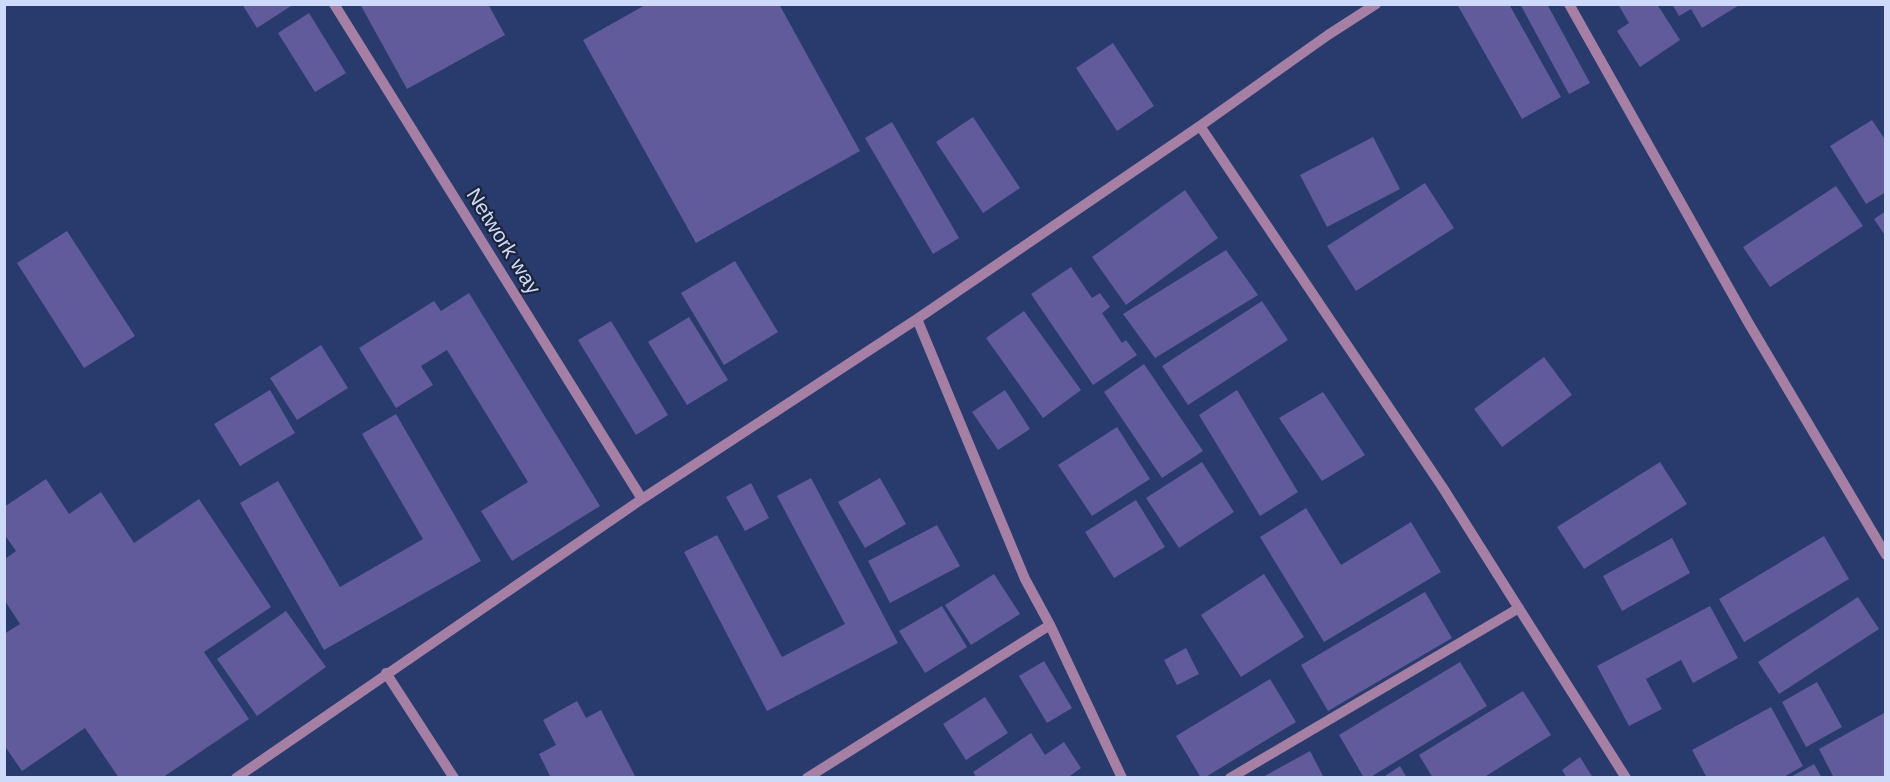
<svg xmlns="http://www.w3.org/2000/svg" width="1890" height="782" font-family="Arial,sans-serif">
<rect width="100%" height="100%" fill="#293b6d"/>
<path fill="#615a9b" d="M242,4H294L257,28Z
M360,4H488L505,35L407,89Z
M647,4H779L860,151L696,243L583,40Z
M1457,4H1509L1561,97L1522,119Z
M1520,4H1547L1590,83L1569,94Z
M1618,4H1657L1680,40L1640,67L1617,31L1629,23Z
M1672,4H1741L1702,28L1691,9L1679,16Z
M309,13L346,73L315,92L278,33Z
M1113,43L1154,106L1117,131L1076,68Z
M973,117L1020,188L983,213L936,142Z
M1872,120L1886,141V192L1866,204L1830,146Z
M892,122L959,238L933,254L865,138Z
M1373,137L1400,189L1327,227L1300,175Z
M1425,183L1454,228L1356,291L1327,246Z
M1836,186L1863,226L1770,287L1743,247Z
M1185,190L1218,238L1126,305L1092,257Z
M1886,211V237L1874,219Z
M67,231L135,336L84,368L17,263Z
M1226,250L1258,295L1155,358L1123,314Z
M735,261L778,332L724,365L681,293Z
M1071,267L1092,298L1100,293L1110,307L1102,313L1122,343L1126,340L1137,355L1093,385L1031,294Z
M469,293L600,506L512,561L481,511L528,482L447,350L421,366L433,385L396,408L359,348L434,301L441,311Z
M1262,301L1288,340L1188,405L1162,366Z
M1024,311L1081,390L1043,418L986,338Z
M689,317L728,380L687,405L648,342Z
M611,321L668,415L636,435L578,340Z
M321,345L348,388L297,420L270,378Z
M1544,357L1572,395L1502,447L1474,409Z
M1144,364L1203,451L1162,478L1104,392Z
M270,390L295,433L240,466L214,424Z
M1005,390L1030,429L998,450L972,412Z
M1237,390L1298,492L1260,516L1199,415Z
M1323,392L1365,455L1322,481L1279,418Z
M396,414L481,561L324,650L240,503L278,481L340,587L423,539L362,434Z
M1117,427L1150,479L1092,516L1058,465Z
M1202,462L1234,512L1179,548L1146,498Z
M1660,462L1687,504L1584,569L1557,527Z
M811,478L898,643L767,711L684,552L717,535L782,657L845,624L777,496Z
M880,478L906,524L865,548L838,502Z
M46,479L69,514L101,492L134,543L199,499L271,607L204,652L249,719L162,778H119L85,728L22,771L4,745V634L20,624L5,601V559L16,551L4,534V507Z
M751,483L769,518L745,531L726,497Z
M1136,500L1165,547L1114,578L1085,532Z
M1306,508L1341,565L1411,522L1441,572L1324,642L1260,537Z
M937,525L960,566L890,603L868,561Z
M1824,536L1849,579L1744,642L1719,599Z
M1672,538L1690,573L1622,611L1603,576Z
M994,574L1020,614L971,645L945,605Z
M1264,574L1304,637L1241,677L1201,615Z
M1425,592L1452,638L1328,711L1301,665Z
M1858,597L1879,629L1779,694L1758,662Z
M942,606L967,647L925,673L899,631Z
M1710,606L1738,658L1693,683L1681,660L1646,679L1662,709L1629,726L1597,666Z
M286,611L326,667L257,716L217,659Z
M1186,648L1199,674L1177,685L1164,660Z
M1044,661L1072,708L1047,723L1019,676Z
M1460,662L1487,706L1369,778H1364L1339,735Z
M1270,679L1296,722L1204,778H1201L1176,736Z
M1817,682L1842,727L1806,747L1782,702Z
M1523,691L1551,735L1483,778H1433L1419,755Z
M985,697L1008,733L966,760L943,724Z
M577,701L586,718L601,710L636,778H551L539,754L556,745L543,720Z
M1771,707L1803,766L1782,778H1707L1692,750Z
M1886,712V778H1834L1819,749Z
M1031,733L1045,755L1064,742L1081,768L1067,778H977L973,772Z
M1310,751L1324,778H1261Z
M1580,757L1593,778H1567L1562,770Z
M1814,764L1822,778H1789Z
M1400,766L1407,778H1382Z"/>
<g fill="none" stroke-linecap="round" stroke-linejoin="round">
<path stroke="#a67fa5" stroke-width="10" d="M334,4L642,499
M1569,4L1748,322L1886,555
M1200,126L1443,488L1626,778
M917,319L1025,579L1050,625L1122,778
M386,673L454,778
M236,778L642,499L917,319L1200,126L1328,35L1376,4
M807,778L1050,625
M1230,778L1519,608"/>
</g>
<g text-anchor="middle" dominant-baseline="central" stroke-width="4.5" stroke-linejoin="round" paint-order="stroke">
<g font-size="21" fill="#cddaf9" stroke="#1c243b">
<text transform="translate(504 241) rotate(58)">Network way</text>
</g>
</g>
<rect width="1890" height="782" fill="none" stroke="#cddaf9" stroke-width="12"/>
</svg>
